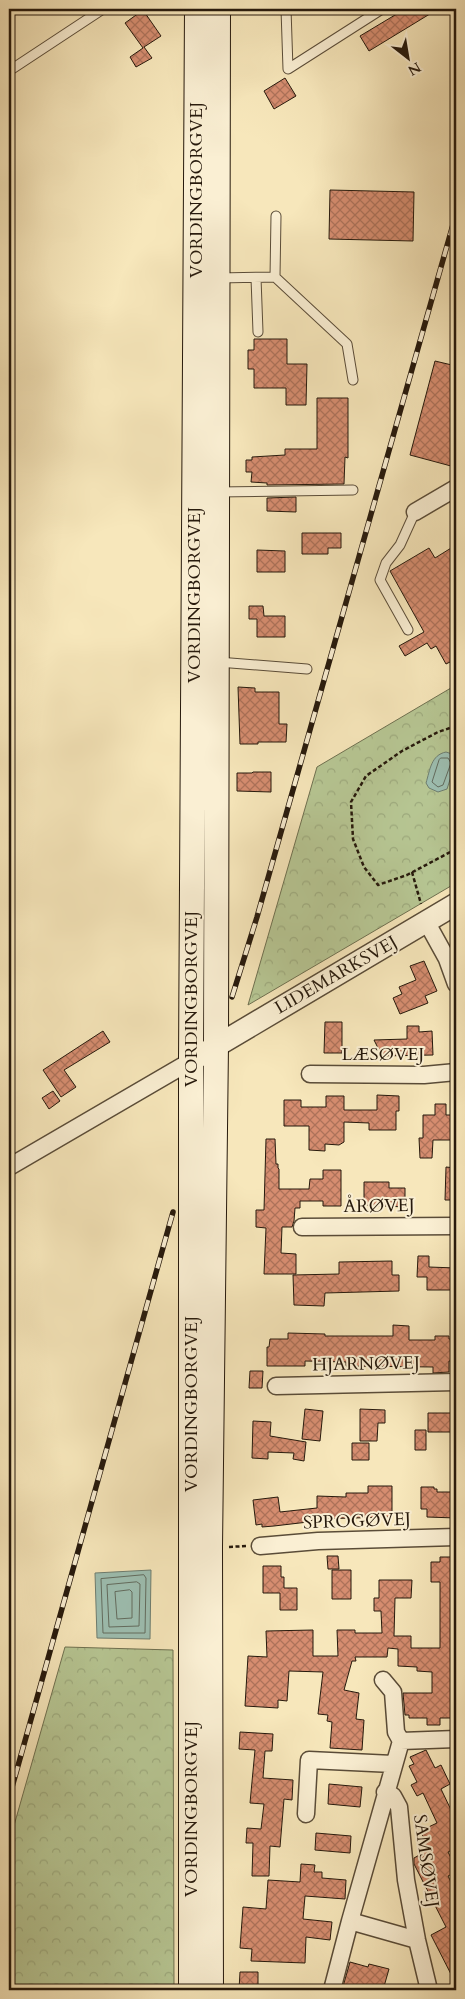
<svg xmlns="http://www.w3.org/2000/svg" width="465" height="1999" font-family="Cardo,serif">
<defs>
<pattern id="forest-crowns" width="20" height="18" patternUnits="userSpaceOnUse" patternTransform="scale(1.25)"><rect width="20" height="18" fill="#b7c794"/><path d="M2 6a3 3 0 1 1 6 0M12 15a3 3 0 1 1 6 0" fill="none" stroke="#9daa7e"/></pattern>
<pattern id="building-cross-hatch" width="8" height="8" patternUnits="userSpaceOnUse" patternTransform="scale(1.25)"><rect width="8" height="8" fill="#d68d70"/><path d="M0 0l8 8M0 8l8-8" fill="none" stroke="#ad725a"/></pattern>
</defs>
<rect width="100%" height="100%" fill="#f7e7bb"/>
<filter id="stains"><feTurbulence type="fractalNoise" baseFrequency=".004" numOctaves="4"/><feColorMatrix values="0 0 0 0 .2 0 0 0 0 .09 0 0 0 0 .02 0 0 0 .5 -.17"/></filter>
<radialGradient id="worn" r=".72"><stop offset=".6" stop-color="#630" stop-opacity="0"/><stop offset="1" stop-color="#630" stop-opacity=".3"/></radialGradient>
<path fill="url(#forest-crowns)" stroke="#6e7050" d="M456,685V883L248,1005L317,767Z
M65,1647L173,1650L174,1990H9V1843Z"/>
<path fill="#9dbfb2" stroke="#6d7d70" d="M446,752L452,754L456,761L447,789L438,792L429,788L426,783C430,770 431,755 446,752Z
M151,1570L150,1639L97,1638L95,1573Z"/>
<g fill="none" stroke-linecap="round" stroke-linejoin="round">
<path stroke="#626c5f" stroke-width="1" d="M441,758H448L451,763L443,785L438,787L432,782L439,760Z
M144,1575L146,1578L145,1633H103L101,1579Z
M137,1582L140,1584L139,1626L109,1627L107,1585Z
M130,1590L132,1592V1618L117,1619L115,1592Z"/>
</g>
<path fill="url(#building-cross-hatch)" stroke="#26190c" d="M405,9H438L369,51L360,36Z
M143,10L161,36L144,47L152,58L136,67L130,57L143,48L125,23Z
M285,78L296,96L274,109L264,91Z
M330,190L414,192L413,241L329,239Z
M254,339H287V364H307L306,405H286V388H254V369H248V350H254Z
M435,361L456,366V445L451,466L410,455Z
M317,398H348V458L345,457L344,484L267,485V483L251,482L252,472H246V460H252V457L285,455V449H317Z
M296,497V512L267,511V498Z
M302,533H341V548H328V554H302Z
M456,545V659L446,664L436,646L431,649L427,643L405,656L399,646L424,632L390,571L429,548L435,558Z
M257,550L285,551V572H257Z
M249,606H263L264,616H285V637H257V619H249Z
M238,687L255,688V692H279V724H287L286,742H258V744H240Z
M253,772H271V792L237,791V773H252Z
M424,961L437,991L425,996L428,1003L400,1014L393,998L402,994L399,987L416,980L410,966Z
M325,1022H342V1053H324Z
M407,1026H419V1032L432,1031L433,1055L382,1056L374,1040L407,1039Z
M103,1031L110,1042L64,1070L76,1087L61,1097L43,1070Z
M53,1091L60,1101L49,1109L42,1098Z
M377,1095L399,1096V1111H396V1130H369V1123L344,1122V1142L339,1145L325,1144V1151L309,1150V1126H284V1100H301V1107H326V1096H344V1110H377Z
M435,1104H446V1115H456V1140H433L432,1158H420L419,1138H423V1115H435Z
M266,1139H275L276,1164H278V1168L279,1169V1189H309L310,1179H323V1170H341V1206H323V1201H300V1208H295L294,1221L292,1227H282L281,1253L296,1254V1274H264L266,1228L256,1227V1210H264Z
M446,1167L456,1168V1200H445Z
M364,1182H389V1188H405V1207L364,1205Z
M418,1256H429V1267L456,1268V1290H427V1277H417Z
M392,1261V1275H399V1291L325,1293L324,1306L294,1305L293,1275L339,1274V1262Z
M393,1325L409,1326V1340H435V1336H449V1339H456V1361H449V1372L433,1373V1367L346,1366V1362L305,1361V1366H267V1347H269L270,1339H288V1333L325,1334V1336H393Z
M250,1371H263L262,1388H249Z
M305,1409L323,1411L320,1441L302,1439Z
M360,1409L385,1410V1423H378L377,1441H360Z
M428,1413H456V1432H428Z
M253,1421L271,1422L270,1436L306,1442L304,1461L293,1459L294,1453L268,1452V1459L252,1458Z
M415,1430H426V1450H415Z
M352,1443H369V1460H352Z
M368,1486H392V1517L313,1519V1520L308,1522L274,1526L262,1527V1524L256,1525L253,1500L278,1497L280,1512L317,1508V1496L346,1497V1493H368Z
M421,1487H434V1489H437V1492H456V1518L427,1517V1509H421Z
M327,1556H338L339,1569H328Z
M440,1557H456V1718H440V1725H427V1718H409V1715H405L403,1693H432V1672L417,1671V1667L398,1666V1649L388,1648L387,1657H355L356,1661H352L344,1690L359,1693L356,1719L364,1720L362,1750L330,1748L332,1722L327,1721L328,1715L318,1714L323,1672L289,1671L287,1701L278,1700V1708L245,1706L248,1656L267,1657L266,1631L313,1630V1656H338L337,1630H355V1633H382L381,1611H374V1598H379V1580H412L411,1598H395L394,1636H411V1648H440V1582H431V1562H440Z
M263,1566H281V1577H284V1588H297V1610H280V1593H263Z
M332,1570H351V1599H332Z
M240,1732L273,1734L272,1751H265L263,1778L293,1780L292,1800L284,1799L280,1847L270,1846L269,1876H252L253,1843H246L247,1828L261,1829L264,1804L250,1803L255,1750L239,1749Z
M426,1750L435,1768L441,1765L450,1784L441,1789L452,1812L456,1810V1848L448,1852L456,1868V1872L448,1876L456,1892V1984L431,1935L446,1927L414,1864V1858L423,1853L417,1841L424,1838L420,1831L437,1823L423,1793L417,1796L411,1785L417,1782L409,1766L414,1764L410,1757Z
M329,1784L362,1787L360,1807L328,1804Z
M316,1833L351,1836L350,1853L315,1850Z
M301,1864L315,1865L314,1872H322V1878L346,1880L345,1899L305,1896L303,1919L332,1922L330,1940L306,1937L305,1963L251,1961L252,1949L240,1948L243,1907L266,1909L268,1880L300,1882Z
M350,1962L368,1967L369,1964L389,1969L383,1990H342Z
M240,1972H258V1990H239Z"/>
<g fill="none" stroke-linecap="round" stroke-linejoin="round">
<g stroke="#5a4c38" stroke-width="11">
<path id="service" d="M286,9L288,69L382,9
M9,71L103,9
M275,277L276,216
M219,278L275,277L347,344L353,380
M256,278L258,332
M217,492L353,490
M408,630L380,580L386,563L400,545L415,512
M218,662L307,669"/>
</g>
<g stroke="#5a4c38" stroke-width="19">
<path id="minor" d="M415,512L456,488
M426,921L447,959L456,984
M310,1074L424,1075L456,1072
M9,1167L191,1061
M302,1227L456,1226
M276,1386L456,1382
M260,1546L318,1541L456,1537
M383,1680L393,1692L396,1732L401,1741
M385,1792L393,1796L399,1807L406,1880L417,1940L429,1990
M306,1814L309,1760L393,1764
M417,1940L350,1921L401,1741L456,1739
M332,1990L350,1921"/>
</g>
<g stroke="#5a4c38" stroke-width="24">
<path id="tertiary" d="M191,1061L456,904"/>
</g>
<g stroke="#26190c" stroke-width="26">
<path id="secondary" d="M191,1990V1061L197,9
M211,1990L210,1547L216,1045L218,9"/>
</g>
<path stroke="#26190c" stroke-width="2.5" stroke-dasharray="4 2.5" stroke-linecap="butt" d="M456,726L438,732L402,751L366,776L351,802L353,839L364,867L378,885L407,875L456,849
M412,872L421,904
M229,1547L246,1546"/>
<use href="#service" stroke="#faefd3" stroke-width="9"/>
<use href="#minor" stroke="#faefd3" stroke-width="16"/>
<use href="#tertiary" stroke="#faefd3" stroke-width="21"/>
<use href="#secondary" stroke="#faefd3" stroke-width="24"/>
<g stroke="#26190c" stroke-width="5.5">
<path id="rail" d="M232,997L257,917L456,214
M9,1798L173,1212"/>
</g>
<use href="#rail" stroke="#faefd3" stroke-width="4" stroke-dasharray="11" stroke-linecap="butt"/>
</g>
<g text-anchor="middle" dominant-baseline="central" stroke-width="4" stroke-linejoin="round" paint-order="stroke">
<g font-size="18" fill="#26190c" stroke="#faefd3">
<text transform="translate(196 190) rotate(-90)">VORDINGBORGVEJ</text>
<text transform="translate(194 595) rotate(-90)">VORDINGBORGVEJ</text>
<text transform="translate(336 975) rotate(-30)">LIDEMARKSVEJ</text>
<text transform="translate(191 999) rotate(-90)">VORDINGBORGVEJ</text>
<text x="383" y="1054">LÆSØVEJ</text>
<text transform="translate(379 1206) rotate(-1)">ÅRØVEJ</text>
<text transform="translate(366 1364) rotate(-1)">HJARNØVEJ</text>
<text transform="translate(191 1404) rotate(-90)">VORDINGBORGVEJ</text>
<text transform="translate(357 1521) rotate(-2)">SPROGØVEJ</text>
<text transform="translate(191 1809) rotate(-90)">VORDINGBORGVEJ</text>
<text transform="translate(426 1861) rotate(82)">SAMSØVEJ</text>
</g>
</g>
<rect width="465" height="1999" fill="none" stroke="#f7e7bb" stroke-width="30"/>
<rect x="10" y="10" width="445" height="1979" fill="none" stroke="#26190c" stroke-width="2.5"/>
<rect x="15" y="15" width="435" height="1969" fill="none" stroke="#26190c"/>
<g transform="translate(408 58) rotate(149)" stroke="#faefd3" stroke-width="4" paint-order="stroke">
<path d="M0-4L9 19L0 12L-9 19Z" fill="#26190c"/>
<text y="-8" font-size="14" font-weight="bold" text-anchor="middle" fill="#26190c">N</text>
</g>
<rect width="100%" height="100%" filter="url(#stains)"/>
<rect width="100%" height="100%" fill="url(#worn)"/>
</svg>
